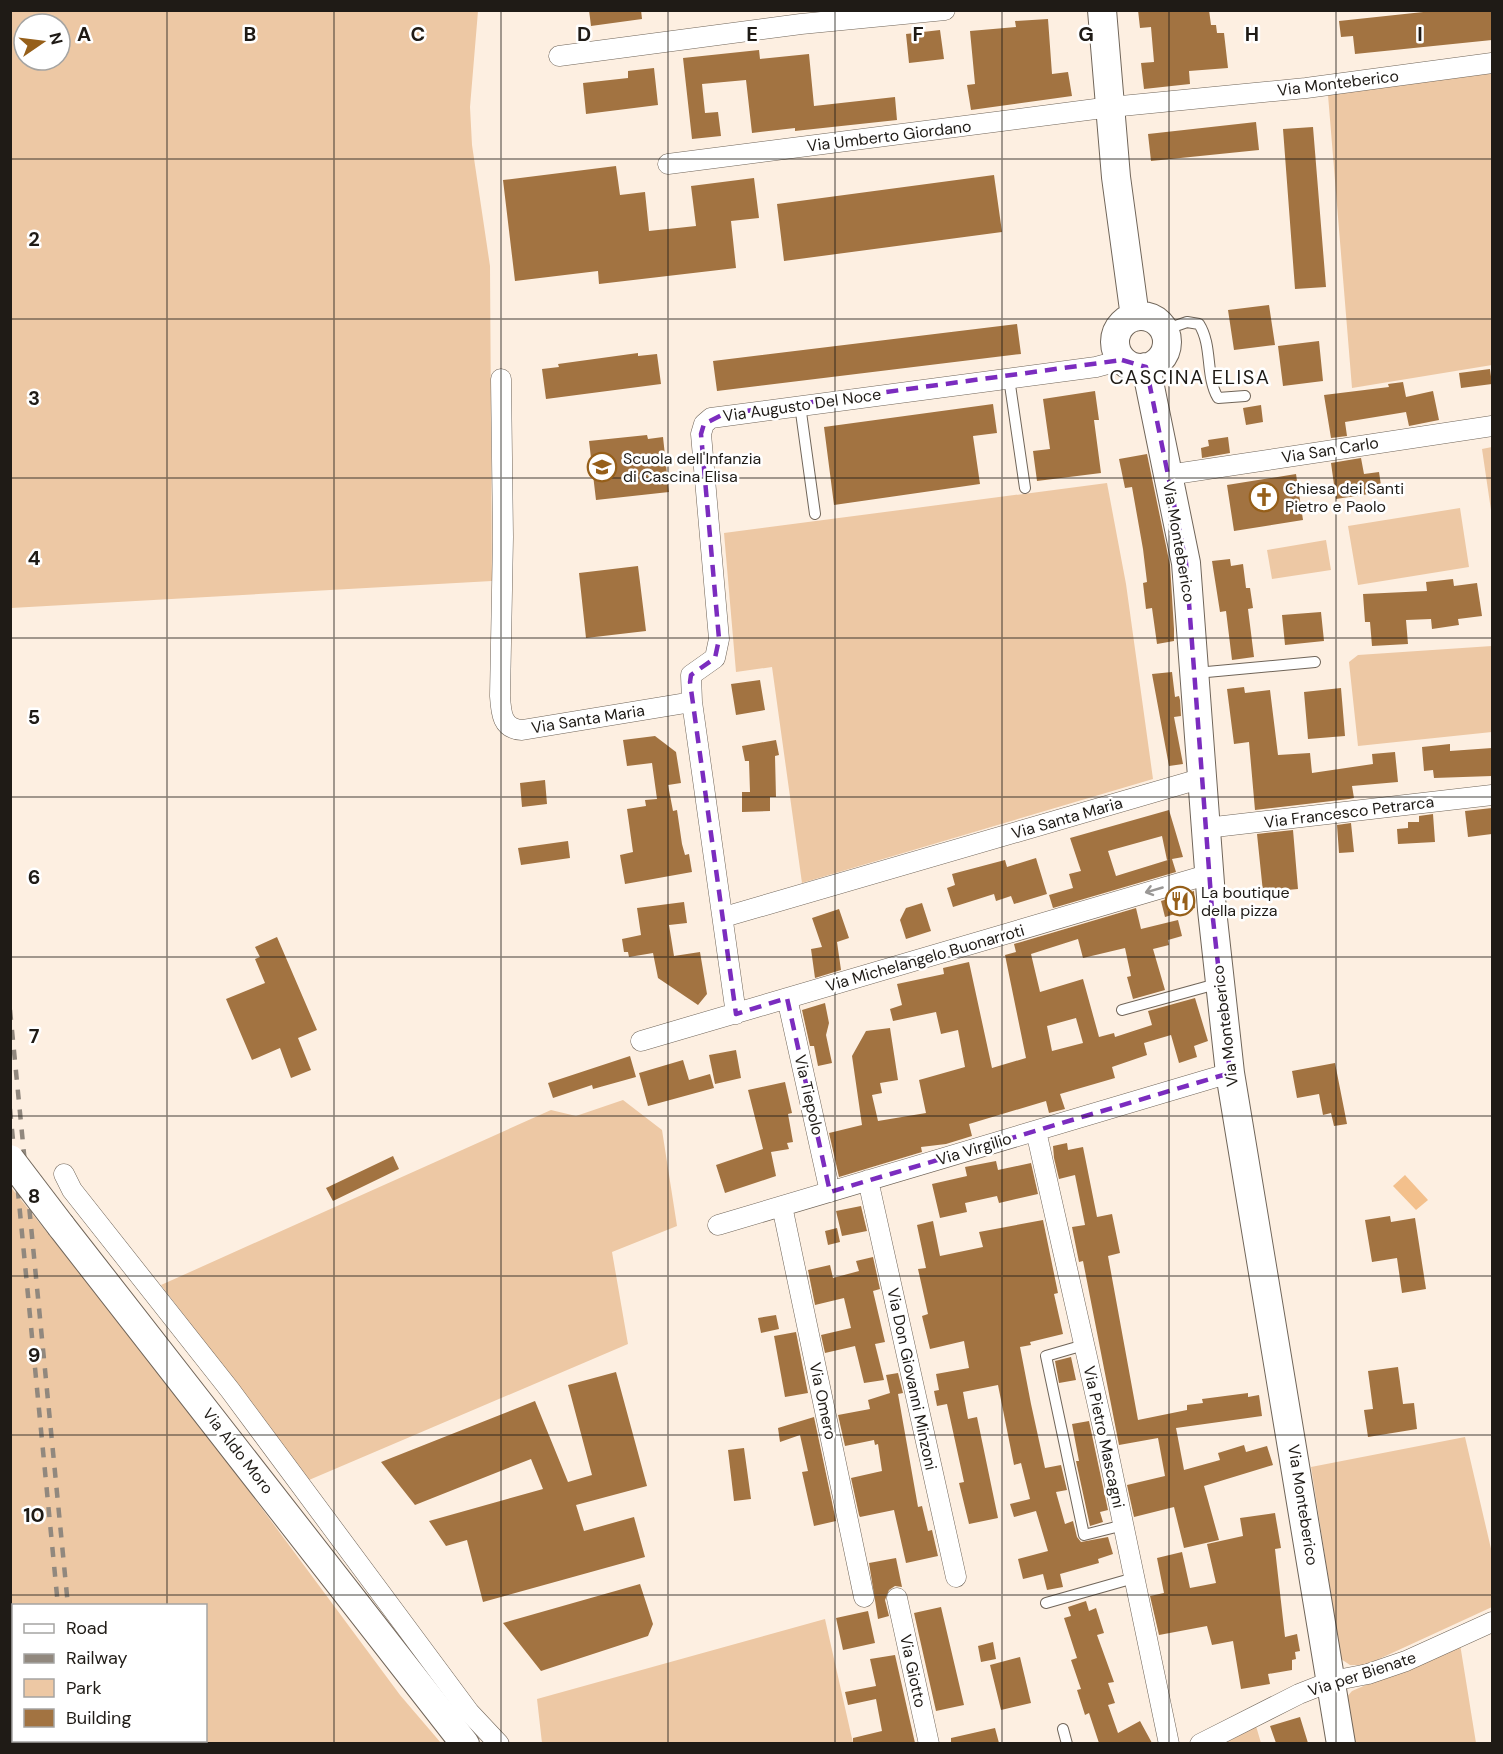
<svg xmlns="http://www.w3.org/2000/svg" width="1503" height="1754" font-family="'DM Sans',sans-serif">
<rect width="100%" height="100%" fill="#fdefe1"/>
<path fill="#edc8a4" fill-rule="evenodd" d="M11,10L478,11L470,107L472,145L490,266L492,581L11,608ZM24,24H60V60H24Z
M1492,72V365L1352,388L1328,95Z
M1492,447V517L1482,449Z
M1107,483L1126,584L1153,779L802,883L772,667L736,672L724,533Z
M1460,508L1469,567L1358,585L1348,526Z
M1326,540L1331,570L1272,579L1267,550Z
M1492,646V732L1358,746L1349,662L1358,655Z
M623,1100L662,1130L677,1226L612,1252L628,1344L309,1480L161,1285L551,1110L576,1116Z
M10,1186L186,1406L400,1695L441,1743H11ZM14,1606H206V1740H14Z
M1465,1437L1492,1553V1607L1366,1665H1350L1341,1659L1311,1467Z
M825,1619L853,1743H542L537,1699Z
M1460,1644L1476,1743H1353L1345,1699L1352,1691Z
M1256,1726L1261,1743L1222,1744Z"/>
<path fill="#f3c08c" d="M1405,1175L1428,1200L1416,1210L1393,1186Z"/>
<path fill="#a27341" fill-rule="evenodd" d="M589,10H641L642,19L591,26Z
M1138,10H1209L1211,25H1216L1217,33H1224L1228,68L1189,71L1190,84L1144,89L1141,63L1154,62L1151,27L1140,28Z
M1442,10H1492V40L1355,54L1353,36L1341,37L1339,21Z
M1048,19L1052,74L1068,72L1072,96L971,110L967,85L975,84L970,31L1016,27L1015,21Z
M940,30L944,59L909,63L906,34Z
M759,50L760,59L809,54L814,106L895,97L897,120L795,131V128L752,133L746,80L702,84L705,113L718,112L721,136L692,139L683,58Z
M654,68L658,105L586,114L583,83L628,78V71Z
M1256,122L1259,150L1151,161L1148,134Z
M1313,127L1326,287L1295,289L1283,129Z
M616,166L620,195L645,192L649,231L696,226L691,186L754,178L759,218L731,221L736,268L599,284L598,271L515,281L503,180Z
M994,175L1002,232L784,261L777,204Z
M1269,305L1275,345L1234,350L1228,310Z
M1017,324L1021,354L717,391L713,361Z
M1319,341L1323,381L1283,386L1278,346Z
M638,353V356L657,354L661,384L546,399L542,369L559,367L558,364Z
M1490,369L1492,384L1461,388L1459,373Z
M1403,382L1406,397L1433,391L1439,420L1409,426L1406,412L1345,422L1347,436L1331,438L1324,395L1389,387L1388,384Z
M1095,391L1099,420H1094L1101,473L1037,481L1033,451L1050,449L1043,399Z
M993,404L997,433L973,436L980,484L834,505L824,427Z
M1261,405L1263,422L1246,425L1243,408Z
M647,435L648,439L663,437L669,492L596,500L589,441Z
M1228,437L1230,453L1202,458L1201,448L1209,446L1208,440Z
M1147,454L1170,565L1174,629V641L1157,644L1152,608L1146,609L1143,583L1147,582L1143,549L1132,487L1125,488L1119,459Z
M1361,458L1364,474L1379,472L1382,492L1336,499L1331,463Z
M1296,474L1303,520L1234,531L1227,485Z
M1230,559L1231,566L1243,564L1246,588H1250L1253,608L1248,609L1254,657L1232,660L1226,611L1220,612L1212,561Z
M638,566L646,631L586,638L579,573Z
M1453,579L1454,586L1477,583L1482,616L1458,619L1459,625L1432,629L1431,619L1406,620L1408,644L1372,646L1370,622H1365L1363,594L1427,591L1426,582Z
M1321,612L1324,641L1285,645L1282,615Z
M1172,672L1175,697L1179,696L1180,700L1181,716L1174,717L1183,764L1169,766L1152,674Z
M760,680L765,710L736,715L731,684Z
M1244,687L1245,693L1270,690L1278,755L1310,753L1312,773L1373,764L1372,754L1395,752L1398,782L1352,786L1354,798L1349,799L1255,810L1249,742L1234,744L1227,689Z
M1341,688L1345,736L1308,739L1304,692Z
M655,736L676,752L681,783L668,785L673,811L677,810L682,844L685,855L689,854L692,872L625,884L620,855L633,852L627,809L646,806L645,800L657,799L652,763L627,766L623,740Z
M776,740L779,755L775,756L776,797H770V811L742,812V792H750L749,761H745L742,746Z
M1450,744V751L1492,748V776L1434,778L1433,770L1424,771L1422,747Z
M545,780L547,804L522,807L520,783Z
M1492,808V834L1468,837L1465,811Z
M1169,810L1183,857L1172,859L1176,872L1053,908L1049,895L1073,888L1069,874L1081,871L1070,838ZM1162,836L1167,860L1171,859L1116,876L1108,851Z
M1433,814L1435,842L1398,844L1397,829L1408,828V822H1419V816Z
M1351,823L1354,852L1339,853L1337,825Z
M1293,830L1298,889L1263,892L1257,834Z
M568,841L570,858L521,865L518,848Z
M1036,858L1047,894L1014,904L1011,896L996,901L994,894L953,907L947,888L955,885L952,874L1005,860L1007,867Z
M1194,891L1195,908L1165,917L1161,901Z
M684,902L687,923L669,925L674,956L700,952L707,994L698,1005L658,978L653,953L629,957L628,952H624L622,939L641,935L637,908Z
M922,903L931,931L906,939L900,920L906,908Z
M1136,908L1141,929L1178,920L1182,936L1168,940L1169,945L1153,949L1165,990L1133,999L1127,977L1131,976L1125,948L1083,958L1078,939L1031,954L1040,992L1083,979L1099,1037L1114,1033L1115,1037L1152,1025L1148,1011L1195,998L1208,1041L1194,1046L1197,1057L1179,1063L1171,1035L1144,1043L1147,1055L1112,1067L1115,1078L1060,1094L1065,1109L1049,1113L1046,1101L969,1124L972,1136L946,1144L921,1147L922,1152L839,1177L829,1133L862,1125L852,1056L866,1031L890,1028L898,1080L880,1083L882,1093L872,1095L878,1121L926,1113L919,1080L965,1067L958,1030L941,1034L936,1012L893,1021L890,1009L902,1005L897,984L944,974L943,968L969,962L992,1068L1026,1058L1005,955L1016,952L1014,944ZM1076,1018L1083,1043L1052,1051L1047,1026Z
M839,909L849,938L837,942L841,970L815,978L811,949L822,947L812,918Z
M277,937L317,1030L298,1038L311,1070L291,1078L280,1048L252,1060L226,999L265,983L255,959L260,957L255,947Z
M825,1003L829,1023L826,1035L832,1063L818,1066L814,1046H810L802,1010Z
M736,1050L741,1078L715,1084L709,1055Z
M630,1056L636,1077L593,1089L592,1085L553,1098L548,1083Z
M683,1060L689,1080L710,1074L714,1088L648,1106L639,1073Z
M1335,1063L1347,1124L1334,1126L1331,1113L1323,1115L1319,1094L1297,1098L1292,1071Z
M785,1082L792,1113L788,1114L793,1142L787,1143L789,1149L771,1152L776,1176L725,1193L716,1165L763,1149L748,1090Z
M1067,1143L1068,1150L1083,1147L1097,1217L1112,1214L1120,1253L1108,1256L1138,1420L1187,1410V1405L1203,1403L1202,1399L1248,1393V1397L1259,1395L1262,1416L1176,1428L1184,1470L1220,1460L1218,1453L1244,1445L1246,1452L1267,1446L1273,1465L1204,1486L1219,1540L1184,1548L1174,1507L1134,1517L1127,1485L1165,1476L1158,1438L1119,1445L1083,1261L1079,1262L1072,1227L1085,1225L1075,1175L1059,1179L1054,1158L1053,1146Z
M393,1156L399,1169L333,1201L326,1188Z
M996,1161L998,1170L1031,1163L1038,1194L999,1203L997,1196L965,1203L967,1212L940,1218L932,1184L967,1176L965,1167Z
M861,1206L867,1231L842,1236L836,1211Z
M1390,1216L1391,1222L1415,1218L1426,1289L1402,1293L1397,1258L1372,1262L1365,1220Z
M1043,1220L1058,1293L1054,1294L1063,1334L1030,1342L1031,1345L1020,1347L1031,1404L1045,1468L1061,1465L1067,1490L1056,1492L1065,1524L1073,1521L1077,1537L1081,1542L1108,1537L1113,1554L1098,1559L1099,1563L1060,1574L1063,1587L1047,1590L1043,1574L1023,1579L1018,1559L1048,1551L1036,1511L1014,1517L1010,1504L1030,1499L1021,1463L1014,1465L998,1385L963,1392L968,1419L977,1417L998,1518L969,1524L959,1483L964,1482L947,1404L937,1406L934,1391L939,1390L936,1374L969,1368L964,1341L930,1349L922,1316L928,1314L918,1269L926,1268L917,1225L933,1221L940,1256L983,1247L979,1232Z
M837,1228L840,1242L828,1245L825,1231Z
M873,1257L880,1289L873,1291L885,1342L875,1344L884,1380L864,1383L855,1346L825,1353L821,1335L851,1328L844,1298L815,1305L808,1270L830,1265L833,1278L859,1271L856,1261Z
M776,1315L779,1329L761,1333L758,1318Z
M796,1332L808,1393L785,1397L774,1336Z
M1071,1357L1076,1380L1059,1383L1055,1361Z
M1398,1367L1403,1404L1414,1403L1417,1429L1368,1437L1364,1410L1373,1409L1368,1371Z
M616,1372L647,1486L576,1505L584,1531L634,1517L645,1557L483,1602L467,1540L446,1546L429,1521L543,1489L531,1459L415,1505L381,1462L535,1401L568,1482L592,1475L568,1385Z
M898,1373L903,1393L898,1394L918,1507L922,1506L928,1531L932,1530L938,1556L906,1563L894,1510L860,1517L859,1515L851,1478L882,1471L878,1444L875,1445L874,1440L845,1446L838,1415L870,1409L868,1400L890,1393L886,1375Z
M814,1417L836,1521L814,1526L802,1472L808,1471L800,1435L780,1442L778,1428Z
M1089,1421L1108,1510L1100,1512L1103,1522L1090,1526L1076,1461H1079L1072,1424Z
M744,1448L751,1499L734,1501L728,1450Z
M1275,1513L1281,1548L1275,1549L1285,1637L1297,1634L1300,1651L1295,1652L1296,1659L1292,1660V1670L1268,1674L1270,1684L1241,1689L1233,1641L1212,1645L1207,1626L1159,1635L1150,1596L1164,1593L1157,1558L1182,1552L1190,1588L1216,1583L1207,1544L1243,1536L1240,1518Z
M896,1558L902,1587L895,1586L889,1590L885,1600L889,1616L878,1619L869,1563Z
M640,1584L653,1624L648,1636L541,1671L503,1623Z
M1086,1601L1089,1611L1096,1608L1104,1633L1097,1635L1114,1682L1108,1683L1115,1703L1108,1705L1118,1733L1140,1721L1152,1743H1097H1099L1089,1713L1085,1715L1077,1690L1081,1689L1071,1660L1077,1658L1064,1618L1071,1616L1068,1607Z
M941,1607L964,1705L936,1711L914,1613Z
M868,1611L875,1643L843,1650L836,1618Z
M993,1642L996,1659L981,1662L978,1646Z
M895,1655L915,1743H853V1738L882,1731L876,1699L848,1705L845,1692L876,1686L870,1659Z
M1020,1657L1031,1703L1001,1710L990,1665Z
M1300,1717L1308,1743H1276L1270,1726Z
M995,1728L999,1743H951V1738Z"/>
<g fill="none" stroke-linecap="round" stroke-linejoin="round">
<g stroke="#706559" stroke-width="12">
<path id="lane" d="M1164,330L1187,322L1199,324C1213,346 1205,376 1218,398L1245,396
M1009,378L1025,488
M800,405L815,514
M1196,673L1315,662
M1122,1010L1220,983
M1084,1345L1046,1356L1084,1535L1124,1525
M1046,1603L1134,1578
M1063,1729L1067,1744"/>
</g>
<g stroke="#706559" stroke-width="21">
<path id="street" d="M559,56L801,24L945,10
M668,164L1111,107L1306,88L1492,63
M501,379L503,537L500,696C501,713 502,729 522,730L692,702L736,1014
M1168,475L1492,426
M692,702L691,675L715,658L719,639L701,434L704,424L711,418L1096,367L1122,360
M1206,828L1492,795
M724,917L1203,778
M787,998L830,1192
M641,1041L1210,874
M1036,1131L1105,1437L1169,1744
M64,1174L72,1190L230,1390L469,1712L499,1744
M868,1180L956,1577
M782,1206L864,1597
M718,1225L1230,1073
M897,1598L929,1744
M1200,1744L1299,1694L1332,1681L1368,1674L1406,1661L1492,1622"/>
</g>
<g stroke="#706559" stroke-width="30">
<path id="secondary" d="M1102,10L1116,177L1135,317
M1115 342a26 26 0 1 1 52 0a26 26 0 1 1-52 0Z
M1146,367L1186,563L1212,910L1230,1073L1341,1744
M61,1226L465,1744"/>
</g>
<use href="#lane" stroke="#fff" stroke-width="10"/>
<use href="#street" stroke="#fff" stroke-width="20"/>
<use href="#secondary" stroke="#fff" stroke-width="28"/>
<path stroke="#91887e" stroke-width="4.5" stroke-dasharray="10 10" stroke-linecap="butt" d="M10,1010L68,1606
M10,1109L58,1606
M71,1740V1744
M81,1740V1744"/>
<g stroke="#706559" stroke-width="30" stroke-linecap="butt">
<path id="secondary-bridge" d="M10,1159L61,1226"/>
</g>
<use href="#secondary-bridge" stroke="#fff" stroke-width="28"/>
</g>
<defs><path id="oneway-shaft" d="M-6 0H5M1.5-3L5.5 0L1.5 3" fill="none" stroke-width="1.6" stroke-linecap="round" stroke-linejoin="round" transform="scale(1.5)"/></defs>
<use stroke="#9a9896" href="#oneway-shaft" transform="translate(1154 890) rotate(164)"/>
<path fill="none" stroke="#7b2cbf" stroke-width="4.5" stroke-dasharray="12 8" stroke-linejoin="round" d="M1122,360L1146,367L1186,563L1212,910L1230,1073L830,1192L787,998L736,1014L690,682L691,675L715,658L719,639L701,434L704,424L724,414Z"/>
<path fill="none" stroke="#1f1b16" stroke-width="1.5" stroke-opacity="0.55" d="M167,10V1606M334,10V1744M501,10V1744M668,10V1744M835,10V1744M1002,10V1744M1169,10V1744M1336,10V1744M10,159H1492M10,319H1492M10,478H1492M10,638H1492M10,797H1492M10,957H1492M10,1116H1492M10,1276H1492M10,1435H1492M10,1595H1492M167,1740V1744"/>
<defs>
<g id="school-ring" transform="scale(1.5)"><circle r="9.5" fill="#fff" stroke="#965f19" stroke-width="1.5"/><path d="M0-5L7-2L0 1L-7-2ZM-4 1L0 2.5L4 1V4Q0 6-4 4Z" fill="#965f19"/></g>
<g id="church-ring" transform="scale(1.5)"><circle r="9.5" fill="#fff" stroke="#965f19" stroke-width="1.5"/><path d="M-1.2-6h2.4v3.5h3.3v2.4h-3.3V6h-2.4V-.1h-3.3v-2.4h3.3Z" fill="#965f19"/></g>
<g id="restaurant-ring" transform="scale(1.5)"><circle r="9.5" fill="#fff" stroke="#965f19" stroke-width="1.5"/><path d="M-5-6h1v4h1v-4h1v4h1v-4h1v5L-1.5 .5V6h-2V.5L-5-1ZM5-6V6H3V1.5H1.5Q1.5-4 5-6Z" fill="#965f19"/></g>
</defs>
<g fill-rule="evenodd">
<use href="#school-ring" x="602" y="467"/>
<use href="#church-ring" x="1264" y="497"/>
<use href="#restaurant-ring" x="1180" y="901"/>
</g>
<g text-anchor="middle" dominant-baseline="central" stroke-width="5" stroke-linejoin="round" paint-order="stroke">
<g font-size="16" fill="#1f1b16" stroke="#fff">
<text transform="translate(1338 83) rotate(-7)">Via Monteberico</text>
<text transform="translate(889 136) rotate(-7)">Via Umberto Giordano</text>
<text transform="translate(802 405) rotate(-8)">Via Augusto Del Noce</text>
<text transform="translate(1330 450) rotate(-9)">Via San Carlo</text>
<text transform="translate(1179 542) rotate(80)">Via Monteberico</text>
<text transform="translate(588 719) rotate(-9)">Via Santa Maria</text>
<text transform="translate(1349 812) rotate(-7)">Via Francesco Petrarca</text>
<text transform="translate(1067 818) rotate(-16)">Via Santa Maria</text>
<text transform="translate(925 958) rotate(-16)">Via Michelangelo Buonarroti</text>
<text transform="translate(1225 1026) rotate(-97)">Via Monteberico</text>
<text transform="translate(809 1095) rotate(77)">Via Tiepolo</text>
<text transform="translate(974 1149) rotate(-17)">Via Virgilio</text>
<text transform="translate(912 1379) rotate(78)">Via Don Giovanni Minzoni</text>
<text transform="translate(823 1401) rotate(78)">Via Omero</text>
<text transform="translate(1104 1437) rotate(78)">Via Pietro Mascagni</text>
<text transform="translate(238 1451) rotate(52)">Via Aldo Moro</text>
<text transform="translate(1303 1505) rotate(81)">Via Monteberico</text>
<text transform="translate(913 1671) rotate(78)">Via Giotto</text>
<text transform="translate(1362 1674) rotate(-18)">Via per Bienate</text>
</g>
<g font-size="16" fill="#1f1b16" stroke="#fff" text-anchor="start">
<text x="623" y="458">Scuola dell'Infanzia<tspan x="623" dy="18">di Cascina Elisa</tspan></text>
<text x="1285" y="488">Chiesa dei Santi<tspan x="1285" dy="18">Pietro e Paolo</tspan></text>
<text x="1201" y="892">La boutique<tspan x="1201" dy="18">della pizza</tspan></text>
</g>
<g font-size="20" letter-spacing="1.5" fill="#1f1b16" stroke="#fff">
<text x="1190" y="377">CASCINA ELISA</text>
</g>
</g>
<g font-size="20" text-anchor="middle" font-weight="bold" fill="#1f1b16" stroke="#fff" stroke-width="5" stroke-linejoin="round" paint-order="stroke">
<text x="84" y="41">A</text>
<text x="250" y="41">B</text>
<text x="418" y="41">C</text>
<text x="584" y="41">D</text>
<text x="752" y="41">E</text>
<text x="918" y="41">F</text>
<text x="1086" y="41">G</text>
<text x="1252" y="41">H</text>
<text x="1420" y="41">I</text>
<text x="34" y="246">2</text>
<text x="34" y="405">3</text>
<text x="34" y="565">4</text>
<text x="34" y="724">5</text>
<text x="34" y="884">6</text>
<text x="34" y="1043">7</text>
<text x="34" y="1203">8</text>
<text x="34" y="1362">9</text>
<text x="34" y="1522">10</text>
</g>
<rect width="1503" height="1754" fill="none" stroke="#1f1b16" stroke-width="24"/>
<rect x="12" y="1604" width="195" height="138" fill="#ffffff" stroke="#a5a4a2" stroke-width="1.5"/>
<rect x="24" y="1624" width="30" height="9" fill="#ffffff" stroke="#a5a4a2" stroke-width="1.5"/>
<text x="66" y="1634" font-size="18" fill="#1f1b16">Road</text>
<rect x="24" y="1654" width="30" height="9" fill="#91887e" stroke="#a5a4a2" stroke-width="1.5"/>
<text x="66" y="1664" font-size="18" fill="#1f1b16">Railway</text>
<rect x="24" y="1679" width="30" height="18" fill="#edc8a4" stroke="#a5a4a2" stroke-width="1.5"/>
<text x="66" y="1694" font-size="18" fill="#1f1b16">Park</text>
<rect x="24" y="1709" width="30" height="18" fill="#a27341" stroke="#a5a4a2" stroke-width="1.5"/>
<text x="66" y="1724" font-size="18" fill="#1f1b16">Building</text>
<g transform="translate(42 42) rotate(76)"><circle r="28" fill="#ffffff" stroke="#a5a4a2" stroke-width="1.5"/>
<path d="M0-4.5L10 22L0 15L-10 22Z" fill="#965f19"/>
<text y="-9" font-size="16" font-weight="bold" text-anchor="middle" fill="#1f1b16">N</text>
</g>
</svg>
